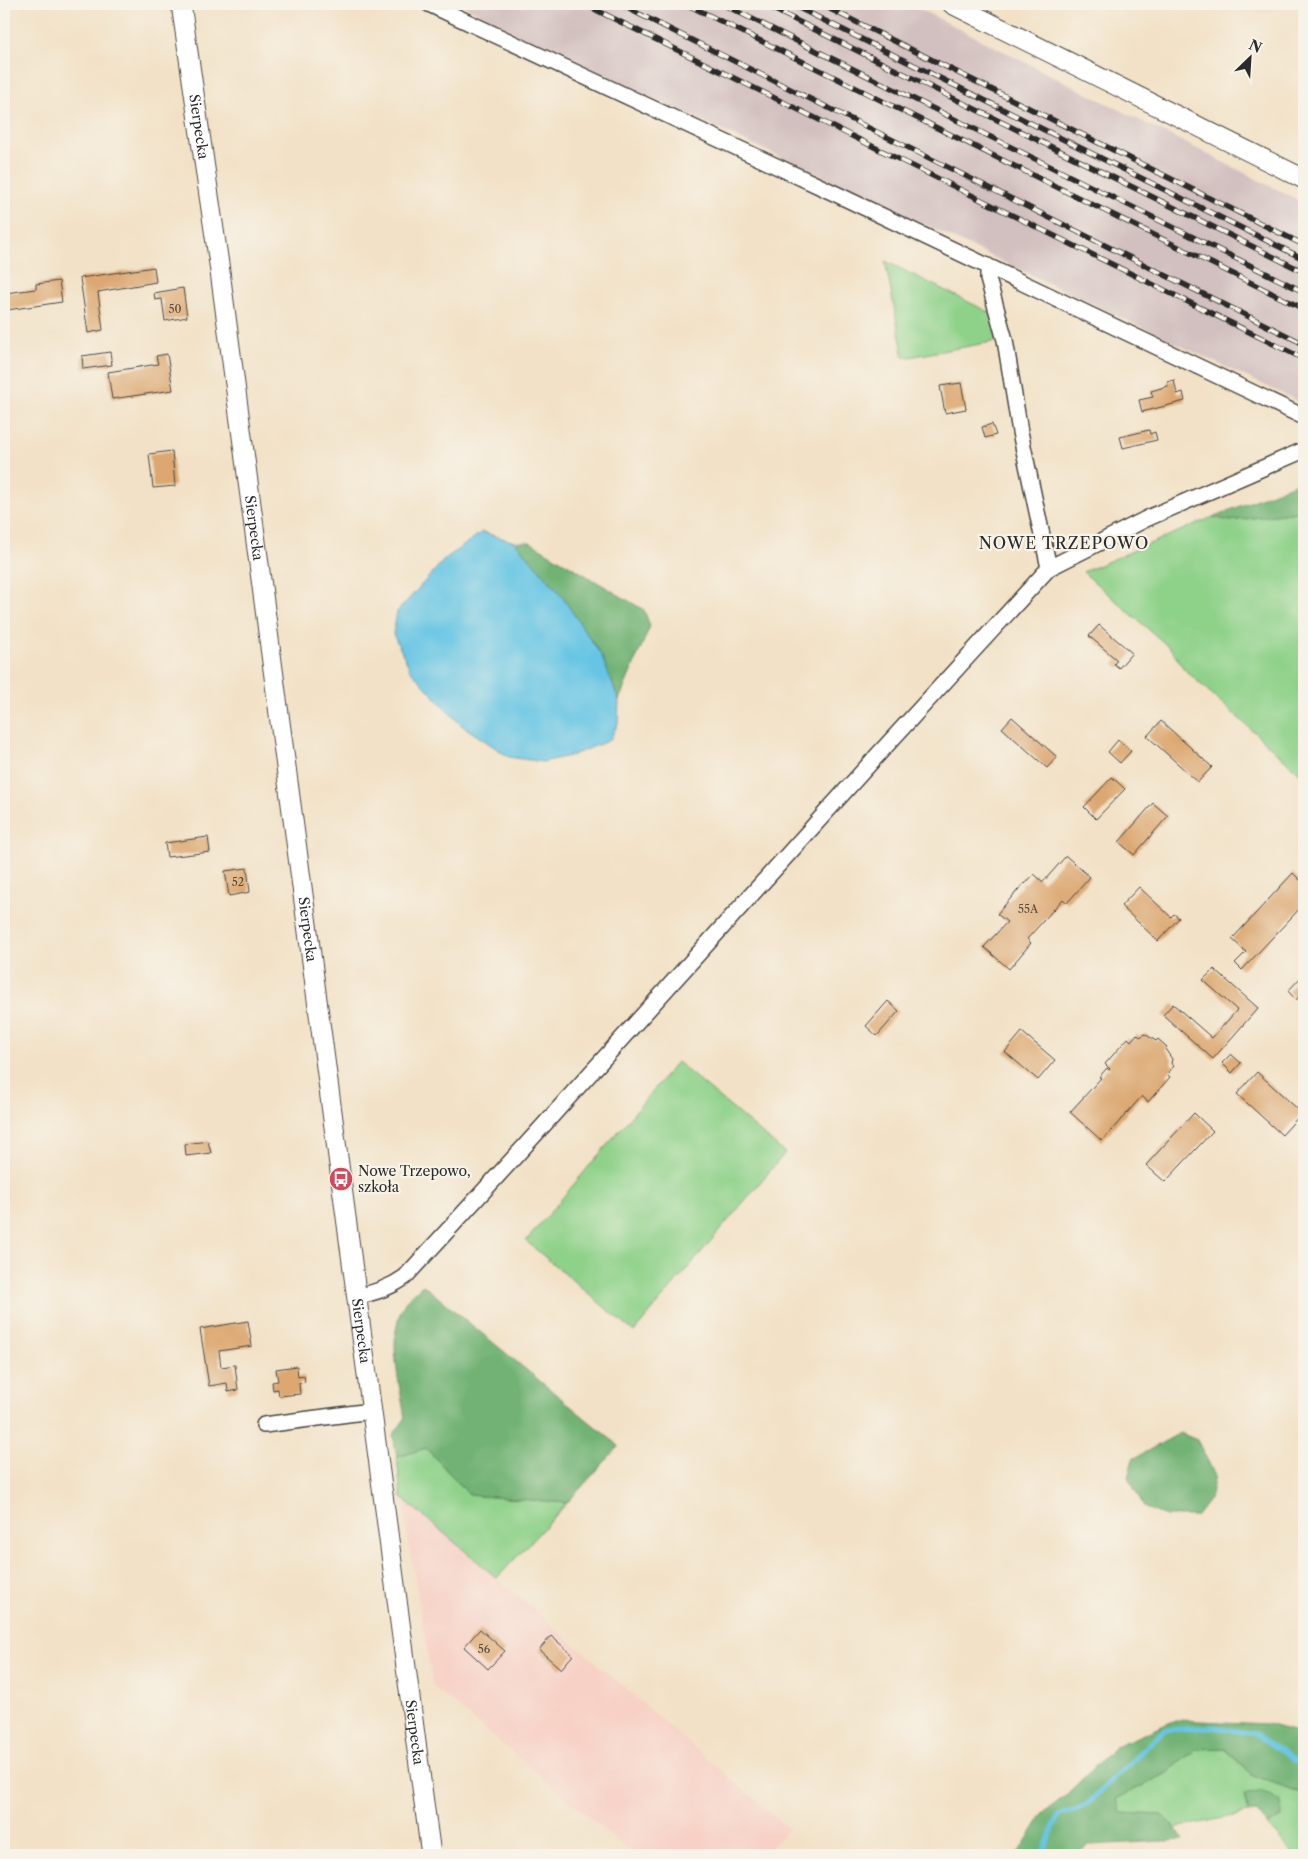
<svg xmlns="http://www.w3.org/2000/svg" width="1308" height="1859" font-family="'Libre Caslon Text',serif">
<rect width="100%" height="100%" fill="#f7f3e8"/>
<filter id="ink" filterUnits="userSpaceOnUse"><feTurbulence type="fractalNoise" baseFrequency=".02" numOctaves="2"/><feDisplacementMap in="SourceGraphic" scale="10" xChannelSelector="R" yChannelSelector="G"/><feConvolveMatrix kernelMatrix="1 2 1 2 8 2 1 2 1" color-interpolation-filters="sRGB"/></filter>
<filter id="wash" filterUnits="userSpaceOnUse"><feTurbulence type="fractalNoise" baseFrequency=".0096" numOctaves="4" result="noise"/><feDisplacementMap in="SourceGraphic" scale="20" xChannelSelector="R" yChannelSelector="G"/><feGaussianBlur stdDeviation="1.12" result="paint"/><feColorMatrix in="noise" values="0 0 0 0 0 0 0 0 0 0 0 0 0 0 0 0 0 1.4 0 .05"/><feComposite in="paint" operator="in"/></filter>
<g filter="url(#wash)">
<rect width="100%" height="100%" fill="#f2e1c6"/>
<path fill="#f7d1c6" d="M401,1497L497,1578L789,1829L764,1855H634L433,1686Z"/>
<path fill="#d2bfbf" d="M460,4H910L1304,203V404L845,187L509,33L499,23Z"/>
<path fill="#8ed189" stroke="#5c7e5a" d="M885,261L991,313L997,341L904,358Z
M1304,511V777L1184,669L1171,649L1083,572L1213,517L1230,521Z
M677,1062L785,1153L634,1332L526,1241Z
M426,1448L470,1495L567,1503L497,1578L401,1497L397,1457Z
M1224,1748L1252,1775L1304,1794V1855H1294L1267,1825L1282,1817L1244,1796L1248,1813L1175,1828L1161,1815L1120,1813L1116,1799L1167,1773L1196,1749Z"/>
<path fill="#72b375" stroke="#4e6f50" d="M1304,480V511L1230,521L1213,517Z
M515,542H530L644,610L650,626L619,700L601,655L559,592Z
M423,1285L619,1446L567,1503L470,1495L426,1448L397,1457L393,1435L405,1419C400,1383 385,1334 406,1301C410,1295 417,1290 423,1285Z
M1180,1433L1197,1440L1215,1475L1210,1499L1197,1516H1166L1145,1508L1128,1477L1133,1459Z
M1176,1720L1267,1724L1304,1734V1794L1252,1775L1224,1748L1196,1749L1167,1773L1116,1799L1121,1813L1162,1815L1175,1828L1184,1840L1088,1845L1076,1855H1017L1044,1812L1063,1798L1116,1746Z
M1262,1791L1281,1802L1282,1817L1267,1825L1257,1812L1248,1813L1244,1795Z"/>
<path fill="#66c5e4" stroke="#487888" d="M482,532L515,542L559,592L601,655L619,700L618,723L610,740L573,755L543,762L509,757L460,724L411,671L393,634L397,612L445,559Z"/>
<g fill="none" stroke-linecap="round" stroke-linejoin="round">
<path stroke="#66c5e4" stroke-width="5" d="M1042,1855L1058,1816L1085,1806L1164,1730L1213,1727L1256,1734L1295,1761L1304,1760"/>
</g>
<g id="blocks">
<path fill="#dca771" d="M154,267L156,282L98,292L103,330L88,333L80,278Z
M59,281L62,302L7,310L5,293L36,289V284Z
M183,288L187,317L165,321L162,299L155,300L154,293Z
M110,352L112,365L83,369L82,356Z
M167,354L173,390L112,399L108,372L158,364L156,356Z
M1174,380L1177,394L1183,392L1185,401L1142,412L1139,400L1153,397L1151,391L1168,386L1167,382Z
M961,383L966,409L945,413L940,386Z
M992,424L996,435L985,438L982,427Z
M1149,430L1150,434L1155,432L1157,440L1123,448L1120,437Z
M172,451L175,486L153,488L149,454Z
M1099,625L1132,653L1119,668L1114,664L1117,660L1089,636Z
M1012,717L1057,757L1047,768L1002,728Z
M1161,721L1212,767L1198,782L1147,736Z
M1118,740L1131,751L1120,763L1108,752Z
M1112,777L1125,789L1096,819L1084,807Z
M1153,803L1168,816L1134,855L1119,842Z
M208,837L210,852L167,857L165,843Z
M1066,856L1090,877L1067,903L1063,899L1027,939L1031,943L1009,969L984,947L1007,922L997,914L1024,883L1025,884L1034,874L1043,882Z
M247,868L250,892L229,896L225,871Z
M1293,873L1304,884V904L1242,970L1235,963L1246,952L1232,939Z
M1139,887L1171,917L1174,914L1179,918L1158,941L1121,906Z
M1214,969L1258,1008L1213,1059L1163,1015L1173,1004L1212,1038L1237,1010L1203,980Z
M1304,974V991L1296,1000L1288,991Z
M888,1001L899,1011L877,1036L866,1026Z
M1022,1032L1055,1060L1038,1080L1005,1052Z
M1137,1034L1140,1037L1145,1034L1156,1041L1158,1039L1167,1047L1165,1049L1172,1059L1171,1064L1174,1066L1167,1074L1170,1077L1148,1102L1142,1096L1102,1141L1070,1112L1101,1078L1099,1077L1107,1068L1109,1070L1110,1069L1105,1064L1128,1038L1131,1041Z
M1231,1054L1241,1063L1232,1073L1222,1063Z
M1257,1072L1302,1113L1282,1135L1237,1094Z
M1194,1113L1213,1131L1165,1182L1146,1165Z
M208,1141L211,1153L186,1156L185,1144Z
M248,1321L252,1346L219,1351L221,1367L235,1365L238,1390L228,1392L227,1383L209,1386L200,1329Z
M297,1366L298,1377L304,1376L305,1382L299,1383L300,1394L279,1396L278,1389L273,1390L272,1382L278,1381L276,1369Z
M480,1629L505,1651L488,1669L464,1647Z
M551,1636L573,1655L561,1669L539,1650Z"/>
</g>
</g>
<g filter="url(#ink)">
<use href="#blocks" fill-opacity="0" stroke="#494642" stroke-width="1"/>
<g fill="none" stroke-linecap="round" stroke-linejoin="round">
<g stroke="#494642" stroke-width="18">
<path id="minor" d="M429,4L834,193L1304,417
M988,266V279L1005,340L1020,432L1049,568
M357,1297C375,1292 390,1288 405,1277L523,1148L874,759L1049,568L1148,518L1304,450
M264,1425L371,1411"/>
</g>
<g stroke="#494642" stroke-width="21">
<g id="tertiary">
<path id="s1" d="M181,4L219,264L431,1855"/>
<path d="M952,4L1304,179"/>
</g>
</g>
<use href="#minor" stroke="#fff" stroke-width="15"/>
<use href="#tertiary" stroke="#fff" stroke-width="19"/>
<g stroke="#2b2b2b" stroke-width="5.5">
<path id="rail" d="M584,4L1304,359
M619,4L1304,344
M686,4L1304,309
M722,4L1304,292
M763,4L1304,272
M791,4L1304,259
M820,4L1304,245"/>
</g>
<use href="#rail" stroke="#f7f3e8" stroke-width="4" stroke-dasharray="11" stroke-linecap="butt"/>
</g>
</g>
<defs>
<g id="bus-disc" transform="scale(1.25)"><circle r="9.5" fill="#d1495b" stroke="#f7f3e8"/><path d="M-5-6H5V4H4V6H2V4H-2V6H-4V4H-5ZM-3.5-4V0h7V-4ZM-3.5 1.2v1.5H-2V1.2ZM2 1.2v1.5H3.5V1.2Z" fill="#fff"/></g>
</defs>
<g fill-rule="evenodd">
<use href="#bus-disc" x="341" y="1179"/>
</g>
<g text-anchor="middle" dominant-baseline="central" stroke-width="4.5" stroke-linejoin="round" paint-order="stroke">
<g font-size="11" fill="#574a3c">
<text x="175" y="309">50</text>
<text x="238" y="882">52</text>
<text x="1028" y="909">55A</text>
<text x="484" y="1649">56</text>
</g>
<g font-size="14" fill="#2b2b2b" stroke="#f7f3e8">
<text stroke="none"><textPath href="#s1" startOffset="124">Sierpecka</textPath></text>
<text stroke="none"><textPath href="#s1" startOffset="529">Sierpecka</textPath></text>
<text stroke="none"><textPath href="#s1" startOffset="934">Sierpecka</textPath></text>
<text stroke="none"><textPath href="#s1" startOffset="1339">Sierpecka</textPath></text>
<text stroke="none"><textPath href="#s1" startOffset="1744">Sierpecka</textPath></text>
</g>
<g font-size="14" fill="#2b2b2b" stroke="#f7f3e8" text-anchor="start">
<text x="358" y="1171">Nowe Trzepowo,<tspan x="358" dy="16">szkoła</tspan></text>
</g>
<g font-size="16" letter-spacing="1" fill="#2b2b2b" stroke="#f7f3e8">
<text x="1064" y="543">NOWE TRZEPOWO</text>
</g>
</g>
<rect width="1308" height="1859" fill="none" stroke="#f7f3e8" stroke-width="20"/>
<g transform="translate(1250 58) rotate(25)" stroke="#f7f3e8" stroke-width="4" paint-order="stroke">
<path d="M0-4L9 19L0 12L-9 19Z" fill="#2b2b2b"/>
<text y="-8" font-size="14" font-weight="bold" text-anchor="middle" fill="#2b2b2b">N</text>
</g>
</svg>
